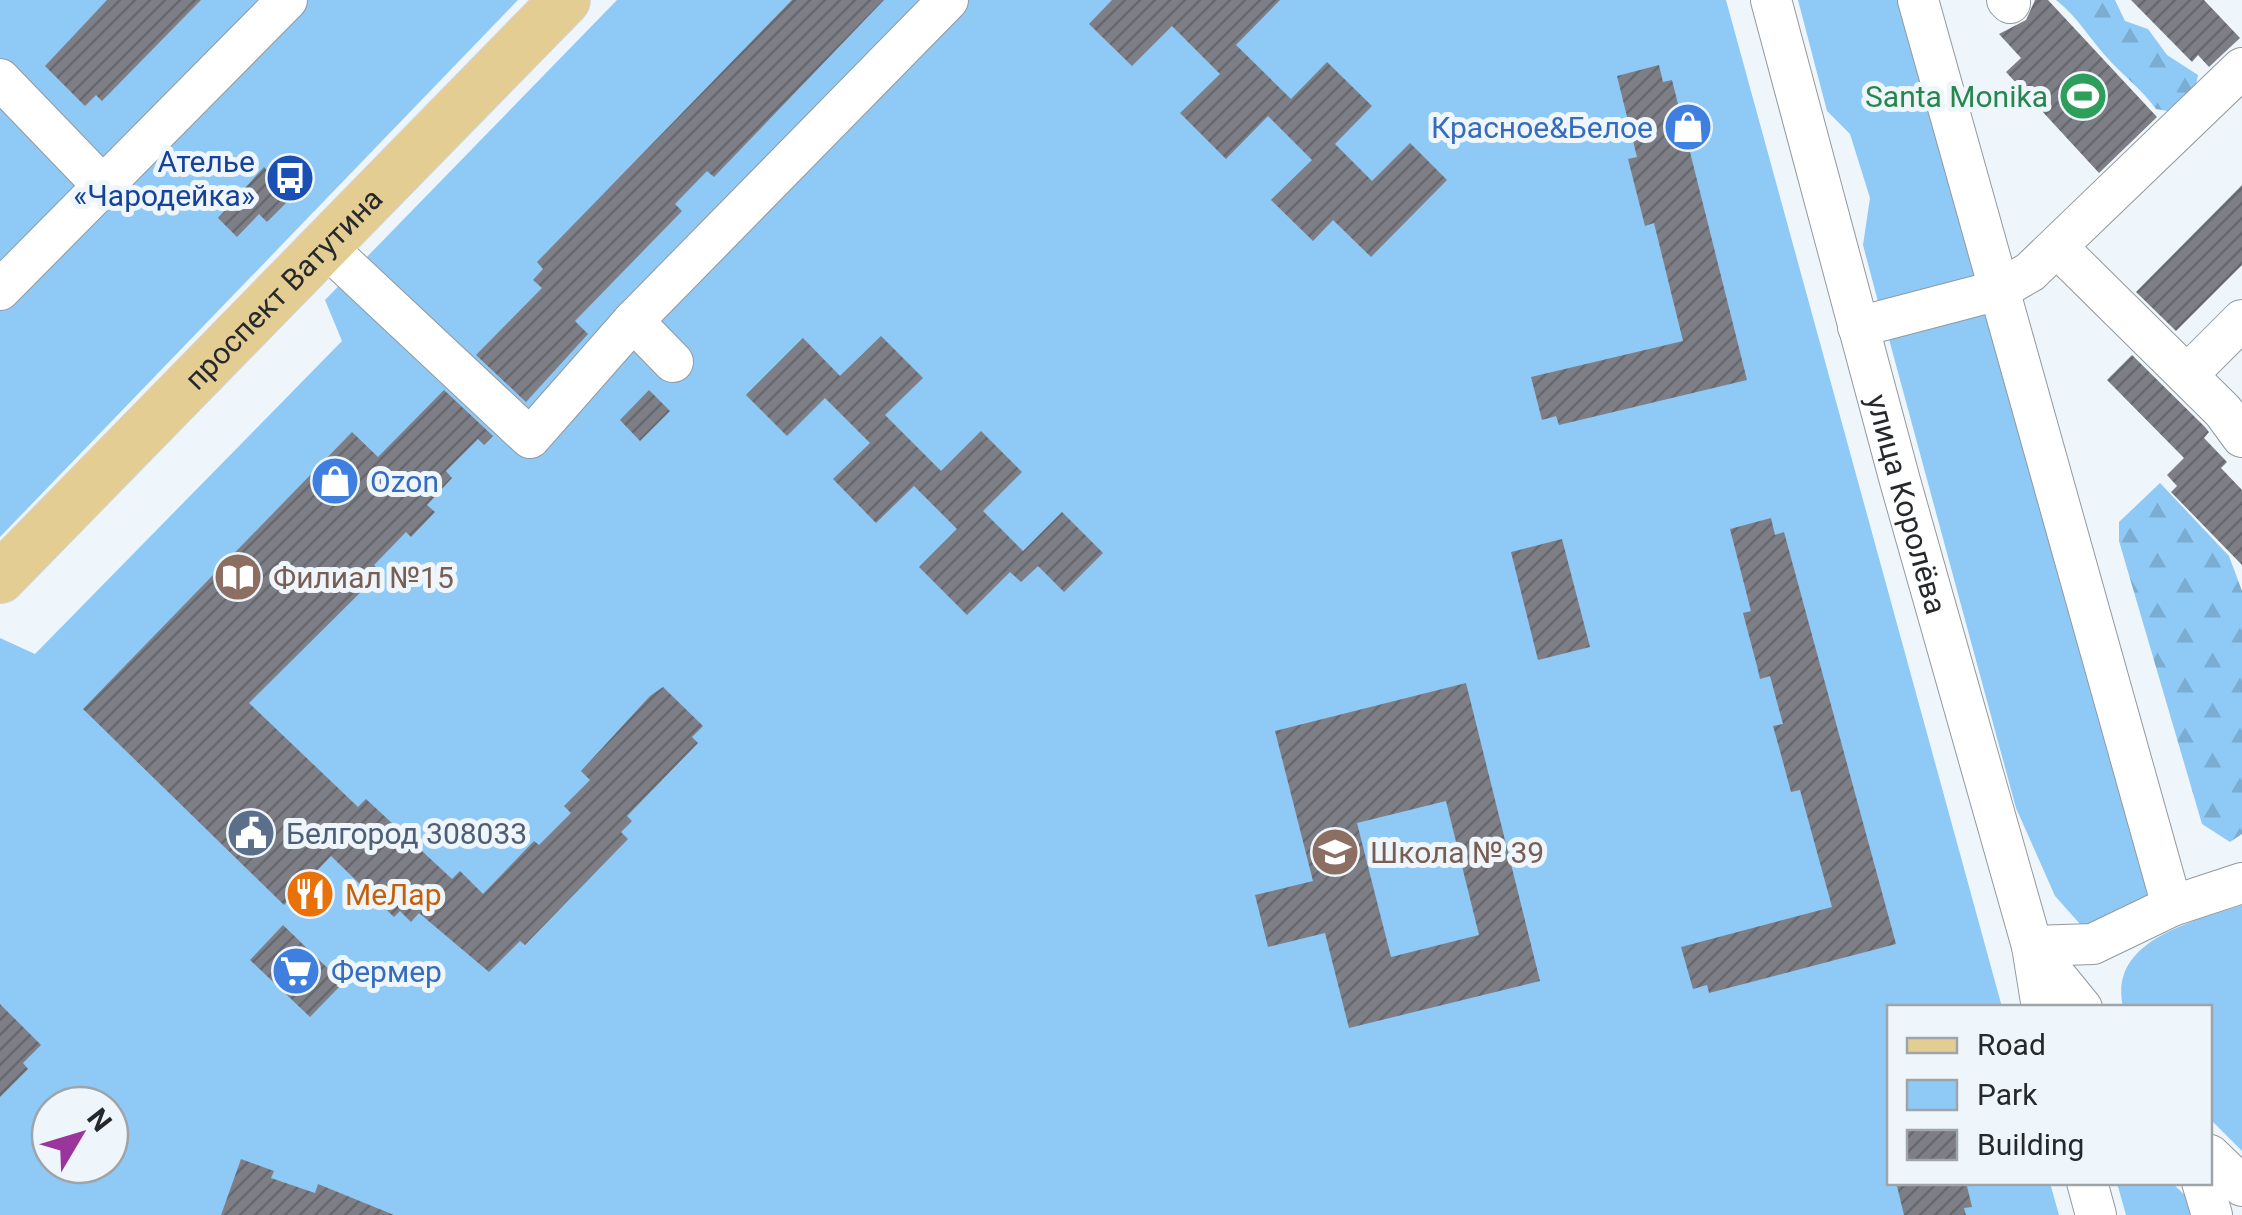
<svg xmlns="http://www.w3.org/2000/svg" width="2242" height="1215" font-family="Roboto,sans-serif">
<defs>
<pattern id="forest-firs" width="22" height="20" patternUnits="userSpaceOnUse" patternTransform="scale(2.5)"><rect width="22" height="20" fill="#8fc9f5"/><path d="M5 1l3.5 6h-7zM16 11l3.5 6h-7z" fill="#7badd2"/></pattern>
<pattern id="building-hatch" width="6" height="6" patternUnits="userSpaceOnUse" patternTransform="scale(2.5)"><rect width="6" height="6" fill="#7e7e86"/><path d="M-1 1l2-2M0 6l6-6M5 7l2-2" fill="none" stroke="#67676e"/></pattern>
</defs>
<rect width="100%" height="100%" fill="#eef6fc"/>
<path fill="#8fc9f5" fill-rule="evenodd" d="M0,0H518L0,537Z
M617,0H1726L2002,1007L1890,1008V1182L2050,1183L2059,1215H0V638L35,654L342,341L325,300ZM50,1105H110V1165H50Z
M1798,0H1915L1994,283L1881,313L1863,245L1870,198L1850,134L1827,111Z
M1998,298L2164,901L2098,929L2080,924L2055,896L2016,808L1886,328Z
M2242,905V1151L2210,1119V1008L2123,1007C2108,940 2192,922 2242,905Z
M2117,1183H2172L2206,1215H2126Z"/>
<path fill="url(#forest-firs)" d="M2056,0H2115L2125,21L2148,29L2167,55L2198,75L2195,90L2173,112L2156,109C2142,90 2127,79 2111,62C2091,41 2079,18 2056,0Z
M2160,483L2229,556L2242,591V834L2230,842L2202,824L2119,541V522Z"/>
<path fill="url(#building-hatch)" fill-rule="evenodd" d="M107,0H201L102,101L96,95L85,106L45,66Z
M792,0H884L714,177L707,171L675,204L682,211L575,321L588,334L526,402L476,355L542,288L533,280L543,269L537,262Z
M1112,0H1280L1236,45L1291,99L1327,62L1372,106L1335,144L1372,181L1410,143L1447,180L1371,257L1333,220L1313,241L1271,200L1312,160L1268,116L1226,159L1180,113L1220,74L1172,26L1132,66L1089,24Z
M2035,0H2048L2157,117L2099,173L2006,72L2021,58L1999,34L2026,20Z
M2131,0H2204L2240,38L2209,67L2198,55L2192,62Z
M1659,65L1663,82L1672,80L1747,380L1559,425L1556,416L1542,420L1531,377L1683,341L1654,223L1645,226L1628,159L1637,157L1617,76Z
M264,167L282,186L278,191L288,201L267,222L259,214L237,237L218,218Z
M2242,185V265L2176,331L2136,292Z
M881,336L923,378L885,415L941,471L981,431L1022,472L983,511L1038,566L1021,582L1010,572L967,615L919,567L957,529L914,486L876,523L833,479L870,443L825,398L787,436L746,395L803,338L840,376Z
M2132,355L2205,427L2209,432L2204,438L2227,462L2221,468L2242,490V565L2171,492L2177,486L2167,475L2184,458L2107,380Z
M444,390L493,436L484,445L478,439L446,471L452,478L427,505L435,512L411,537L406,532L374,565L381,572L249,703L358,807L366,799L452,879L460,871L483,894L534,841L539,845L571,813L564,806L590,780L581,771L650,696L663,687L703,726L692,737L698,743L627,816L632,821L621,832L628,839L525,945L520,941L489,972L419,913L411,922L400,911L394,917L331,856L284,905L83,709L352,432L378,457Z
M649,390L670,411L640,441L620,420Z
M1062,512L1103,553L1064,592L1023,551Z
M1771,518L1775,535L1784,532L1896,944L1709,993L1707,985L1693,989L1681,947L1832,907L1800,790L1791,792L1780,751L1773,726L1783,724L1770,676L1760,679L1757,666L1743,613L1751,611L1730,529Z
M1562,539L1590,647L1538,660L1511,552Z
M1466,683L1540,981L1349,1028L1325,933L1268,947L1255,895L1313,881L1275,731ZM1446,801L1479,935L1391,957L1357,823Z
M283,925L343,983L310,1017L250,960Z
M0,1004L41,1045L23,1063L28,1069L0,1097Z
M241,1159L274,1171L271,1178L315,1193L318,1184L394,1215H221Z
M1896,1182H1966L1972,1207L1964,1208L1966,1215H1904Z"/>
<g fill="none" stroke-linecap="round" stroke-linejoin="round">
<g stroke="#92999f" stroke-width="42">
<g id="minor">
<path id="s1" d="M1771,0L1900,481L2032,946L2042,1008"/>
<path d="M1918,0L2172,906"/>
<path d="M2007,0L2010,3"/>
<path d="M0,79L103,186"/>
<path d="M326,247L530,438L633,321L948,0"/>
<path d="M2057,247L2223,411L2242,437"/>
<path d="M0,290L287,0"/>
<path d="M633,321L673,362"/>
<path d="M1858,327L1999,290L2030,272L2242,68"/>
<path d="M2187,375L2242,320"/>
<path d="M2032,946L2093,944L2172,906L2242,883"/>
<path d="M2034,949L2082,1008"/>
<path d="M2210,1155L2242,1186"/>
<path d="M2087,1182L2096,1215"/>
<path d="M2202,1182L2212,1215"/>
</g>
</g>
<g stroke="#d4d4d5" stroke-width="52">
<g id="major">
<path id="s2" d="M0,578L565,0"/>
</g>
</g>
<use href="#minor" stroke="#fff" stroke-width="40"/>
<use href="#major" stroke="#e4cd93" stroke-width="50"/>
</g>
<defs>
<g id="stadium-disc" transform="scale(2.5)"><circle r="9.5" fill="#2e9e5b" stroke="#eef6fc"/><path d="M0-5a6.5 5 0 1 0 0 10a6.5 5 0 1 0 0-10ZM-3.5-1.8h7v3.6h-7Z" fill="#fff"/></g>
<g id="shop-disc" transform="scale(2.5)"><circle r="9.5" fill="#3f7fe0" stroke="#eef6fc"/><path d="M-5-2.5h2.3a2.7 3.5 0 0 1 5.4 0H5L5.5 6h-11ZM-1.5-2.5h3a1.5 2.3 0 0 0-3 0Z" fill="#fff"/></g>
<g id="bus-disc" transform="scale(2.5)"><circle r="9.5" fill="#1a4fb4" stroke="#eef6fc"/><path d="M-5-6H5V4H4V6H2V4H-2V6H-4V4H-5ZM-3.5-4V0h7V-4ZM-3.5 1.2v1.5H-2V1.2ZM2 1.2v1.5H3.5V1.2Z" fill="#fff"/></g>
<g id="library-disc" transform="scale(2.5)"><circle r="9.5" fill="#8d6e63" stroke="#eef6fc"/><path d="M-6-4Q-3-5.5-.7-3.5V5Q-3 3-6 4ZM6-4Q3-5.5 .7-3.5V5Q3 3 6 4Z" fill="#fff"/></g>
<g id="civic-disc" transform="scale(2.5)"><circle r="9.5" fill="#5c6f8a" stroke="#eef6fc"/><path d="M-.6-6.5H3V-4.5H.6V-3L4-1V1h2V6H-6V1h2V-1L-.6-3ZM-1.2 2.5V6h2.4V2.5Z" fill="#fff"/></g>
<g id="school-disc" transform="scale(2.5)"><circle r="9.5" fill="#8d6e63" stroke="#eef6fc"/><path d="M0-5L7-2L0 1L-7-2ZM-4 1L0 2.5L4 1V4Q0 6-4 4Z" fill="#fff"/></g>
<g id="restaurant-disc" transform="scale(2.5)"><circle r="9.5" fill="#e8710a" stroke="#eef6fc"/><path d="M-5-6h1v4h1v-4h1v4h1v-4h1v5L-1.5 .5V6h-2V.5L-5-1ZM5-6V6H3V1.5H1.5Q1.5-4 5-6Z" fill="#fff"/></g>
<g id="supermarket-disc" transform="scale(2.5)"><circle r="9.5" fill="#3f7fe0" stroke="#eef6fc"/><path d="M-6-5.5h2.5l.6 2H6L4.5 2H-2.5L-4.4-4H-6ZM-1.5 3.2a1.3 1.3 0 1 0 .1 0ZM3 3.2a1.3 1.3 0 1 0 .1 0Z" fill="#fff"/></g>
</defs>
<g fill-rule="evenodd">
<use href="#stadium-disc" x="2083" y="96"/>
<use href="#shop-disc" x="1688" y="127"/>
<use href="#bus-disc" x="290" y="178"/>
<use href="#shop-disc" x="335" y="481"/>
<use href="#library-disc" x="238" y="577"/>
<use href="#civic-disc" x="251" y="833"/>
<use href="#school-disc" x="1335" y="852"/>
<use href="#restaurant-disc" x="310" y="894"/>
<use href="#supermarket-disc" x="296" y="971"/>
</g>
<g text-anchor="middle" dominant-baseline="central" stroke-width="10" stroke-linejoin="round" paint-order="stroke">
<g font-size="30" fill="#27864d" stroke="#eef6fc" text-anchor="end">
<text x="2048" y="96">Santa Monika</text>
</g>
<g font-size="30" fill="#366cbe" stroke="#eef6fc" text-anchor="start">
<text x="1653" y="127" text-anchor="end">Красное&amp;Белое</text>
<text x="370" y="481">Ozon</text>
<text x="331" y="971">Фермер</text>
</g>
<g font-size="30" fill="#164399" stroke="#eef6fc" text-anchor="end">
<text x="255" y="161">Ателье<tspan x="255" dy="34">«Чародейка»</tspan></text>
</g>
<g font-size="30" fill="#26292b" stroke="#eef6fc">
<text stroke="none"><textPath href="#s2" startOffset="405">проспект Ватутина</textPath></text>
<text stroke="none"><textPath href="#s1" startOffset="522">улица Королёва</textPath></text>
</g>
<g font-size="30" fill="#785e54" stroke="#eef6fc" text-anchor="start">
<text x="273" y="577">Филиал №15</text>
<text x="1370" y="852">Школа № 39</text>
</g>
<g font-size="30" fill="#4e5e75" stroke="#eef6fc" text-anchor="start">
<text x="286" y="833">Белгород 308033</text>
</g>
<g font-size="30" fill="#c56008" stroke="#eef6fc" text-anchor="start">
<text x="345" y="894">МеЛар</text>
</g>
</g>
<rect x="1887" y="1005" width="325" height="180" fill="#eef6fc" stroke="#9ea4a8" stroke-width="2.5"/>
<rect x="1907" y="1038" width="50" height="15" fill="#e4cd93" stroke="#9ea4a8" stroke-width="2.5"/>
<text x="1977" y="1055" font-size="30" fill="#26292b">Road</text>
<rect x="1907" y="1080" width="50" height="30" fill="#8fc9f5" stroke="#9ea4a8" stroke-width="2.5"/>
<text x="1977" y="1105" font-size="30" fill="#26292b">Park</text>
<rect x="1907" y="1130" width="50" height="30" fill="url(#building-hatch)" stroke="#9ea4a8" stroke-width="2.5"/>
<text x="1977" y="1155" font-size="30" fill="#26292b">Building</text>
<g transform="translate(80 1135) rotate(52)"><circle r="48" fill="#eef6fc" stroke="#9ea4a8" stroke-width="2.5"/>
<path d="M0-8L18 38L0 25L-18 38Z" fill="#99359b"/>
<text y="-15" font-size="28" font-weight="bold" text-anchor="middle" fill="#26292b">N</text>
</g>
</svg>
